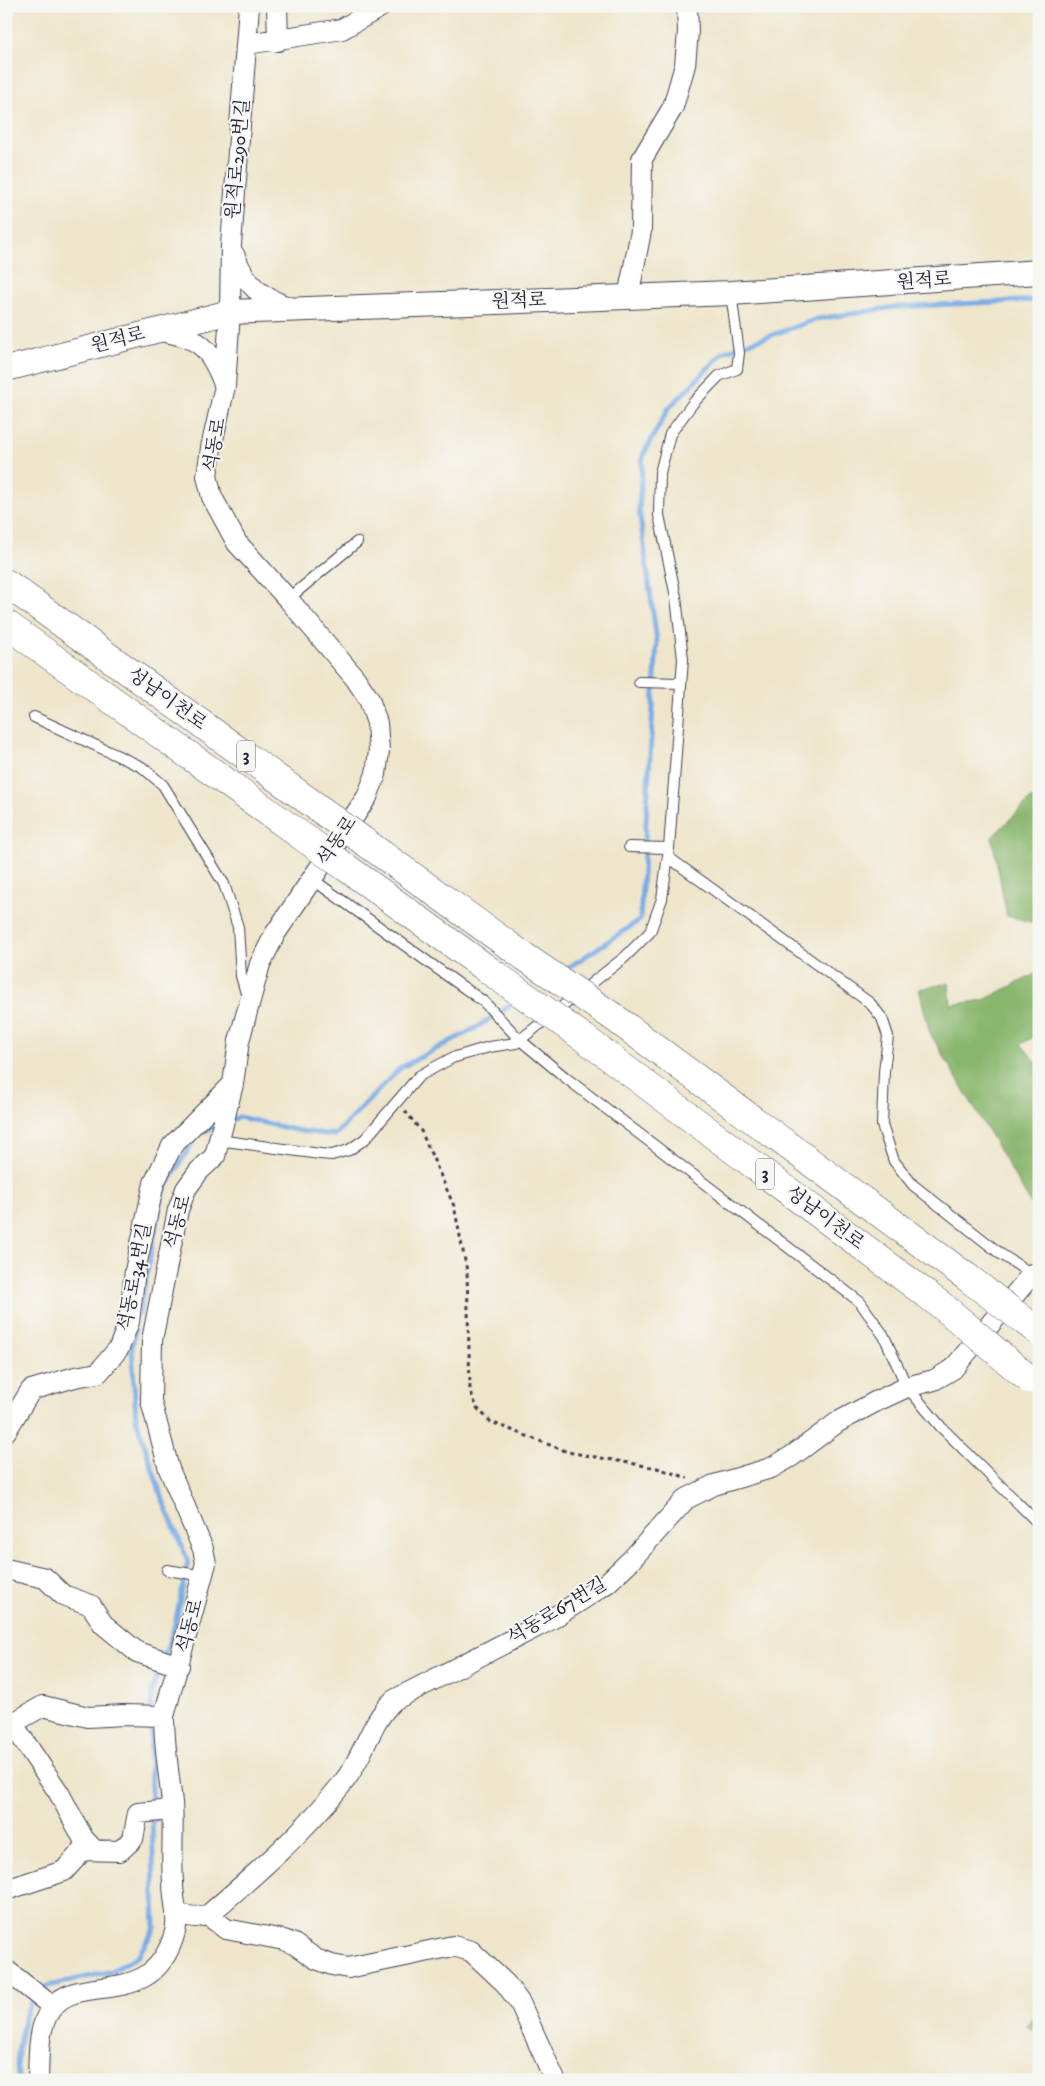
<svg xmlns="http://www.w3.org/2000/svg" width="1045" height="2086" font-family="'IM FELL DW Pica','Noto Serif KR',serif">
<rect width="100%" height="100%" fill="#f6f6f2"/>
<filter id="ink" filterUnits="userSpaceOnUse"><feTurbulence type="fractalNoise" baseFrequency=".02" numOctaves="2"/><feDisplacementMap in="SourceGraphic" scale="10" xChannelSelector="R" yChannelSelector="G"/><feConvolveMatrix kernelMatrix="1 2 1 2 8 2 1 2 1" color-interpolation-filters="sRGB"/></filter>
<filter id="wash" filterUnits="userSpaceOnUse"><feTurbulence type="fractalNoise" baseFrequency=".0096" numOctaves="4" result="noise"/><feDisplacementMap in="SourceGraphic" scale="20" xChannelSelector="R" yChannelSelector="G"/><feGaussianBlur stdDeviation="1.12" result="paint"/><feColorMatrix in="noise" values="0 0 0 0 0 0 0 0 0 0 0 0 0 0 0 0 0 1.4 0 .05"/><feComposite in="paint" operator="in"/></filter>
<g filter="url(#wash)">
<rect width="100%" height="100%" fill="#eee5ca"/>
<path fill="#89b66d" stroke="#566c54" d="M1039,798V924L1007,916L992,837L1031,799Z
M1039,972V1034L1021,1044L1039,1066V1217L930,1033L919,989L949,983L951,1005L984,1000Z
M1039,2008V2033L1026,2026Z"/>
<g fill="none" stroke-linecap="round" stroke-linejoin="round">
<path stroke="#7aace6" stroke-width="5" d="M562,972L640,920L657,642L639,509L643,455L668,409L724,352L817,319L896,307L1039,300
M229,1121L239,1117L300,1131L335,1135L400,1068L474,1029L517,1001
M139,1315L162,1194L197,1134L217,1126
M135,1331L132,1347L136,1419L162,1498L188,1561L175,1624L164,1657
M151,1712L152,1691L161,1665
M151,1721V1807
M42,1991L48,1986L112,1971L138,1956L155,1928L152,1816
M19,2080C14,2064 22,2012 34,1999"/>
</g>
</g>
<g filter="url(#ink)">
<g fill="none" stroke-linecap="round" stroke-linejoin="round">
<g stroke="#413f50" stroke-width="12">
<path id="service" d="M288,599L357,542
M639,682L681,683
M34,717L142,767L163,785L224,884L238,927L241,976L247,997
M629,847L669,848
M668,857L870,1003L882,1018L888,1036L884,1072L882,1125L894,1161L913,1185L1002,1255L1032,1274
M312,879L484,1002L520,1040L566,1078L860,1302L884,1336L907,1387L941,1427L1039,1524
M218,1140L320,1154L332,1155L349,1150L365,1139L419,1076L452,1058L489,1047L516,1043L625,957L650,932L662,899L669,848L683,659L676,597L659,515L660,473L670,434L693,403L719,376L737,369L739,353L731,293
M167,1570L204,1576"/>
</g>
<g stroke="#413f50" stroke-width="22">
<path id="minor" d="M277,6L278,41
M247,44L342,29L382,6
M234,254C246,286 260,297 291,308
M628,297L641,231L642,159L673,107L685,65L688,32L687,6
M160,331C200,338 209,346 224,384
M6,1431L31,1390L75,1377L98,1373L119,1348L129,1322L135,1271L154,1183L172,1146L233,1084
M6,1569L45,1578L63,1595L91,1605L103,1624L137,1652L179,1666
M6,1719L12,1723L59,1793L83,1838L94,1850
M6,1727L43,1706L88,1717L124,1715L164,1716
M6,1890L64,1871L83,1850L120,1851L133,1839L138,1813L172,1810
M176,1914L195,1917L208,1915C256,1874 303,1833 342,1784C364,1758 369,1723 394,1700L550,1620L586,1597L607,1583L631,1560L686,1499L714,1485L771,1468L792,1456L838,1422L877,1401L907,1387L934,1380L953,1369L1032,1274H1039
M208,1915L226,1929L284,1940L294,1944L316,1959L332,1965L348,1968L453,1946L471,1951L506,1984L520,2003L555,2080
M6,1970L53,2007
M38,2080C39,2058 37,2028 51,2009C79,1969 152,2014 175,1932C179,1917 173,1899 173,1883C171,1856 174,1830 172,1803C169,1774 164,1745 164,1716L206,1563L203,1549L169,1469L151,1401L152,1340L178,1210L186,1189L199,1171L215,1156L233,1084L239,1041L260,964L275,934L367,797L376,774L379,751L377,723L369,699L355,678L288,599L237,543L212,497L207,476L211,448L225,386L230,312L231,245L249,6"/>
</g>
<g stroke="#413f50" stroke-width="26">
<path id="tertiary" d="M6,369L230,312L731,293L1039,272"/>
</g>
<g stroke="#413f50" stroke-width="29">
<path id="trunk" d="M6,583L328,815
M6,624L310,842
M362,840L525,957
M344,866L497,976
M612,1016L968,1278
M584,1038L946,1309"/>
</g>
<path stroke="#413f50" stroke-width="3" stroke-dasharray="4 4" stroke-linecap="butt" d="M405,1111L421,1131L454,1206L467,1271L470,1390L477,1408L491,1422L568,1452L657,1468L688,1478"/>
<use href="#service" stroke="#fff" stroke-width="10"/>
<use href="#minor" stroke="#fff" stroke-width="20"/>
<use href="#tertiary" stroke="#fff" stroke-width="24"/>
<use href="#trunk" stroke="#fff" stroke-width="28"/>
<g stroke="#413f50" stroke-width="29" stroke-linecap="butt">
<path id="trunk-bridge" d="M328,815L362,840
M310,842L344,866
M525,957L612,1016
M497,976L584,1038
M968,1278L1039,1332
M946,1309L1029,1379"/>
</g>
<use href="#trunk-bridge" stroke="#fff" stroke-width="28"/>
</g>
</g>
<g text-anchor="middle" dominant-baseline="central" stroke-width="4" stroke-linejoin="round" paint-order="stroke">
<g fill="#f6f6f2" stroke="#626272" stroke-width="1">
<rect x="237" y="740.5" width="18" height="31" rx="4"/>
<rect x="756" y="1158.5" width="18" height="31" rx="4"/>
</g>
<g font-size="18" font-weight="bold" fill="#22223b">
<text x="246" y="756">3</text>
<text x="765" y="1174">3</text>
</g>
<g font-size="19" fill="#22223b" stroke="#f6f6f2">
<text transform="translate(238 159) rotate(-85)">원적로290번길</text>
<text transform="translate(924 281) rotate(-4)">원적로</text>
<text transform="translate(519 301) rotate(-2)">원적로</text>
<text transform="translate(118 340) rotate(-14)">원적로</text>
<text transform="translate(215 445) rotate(-80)">석동로</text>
<text transform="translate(167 699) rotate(36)">성남이천로</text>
<text transform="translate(337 841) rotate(-56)">석동로</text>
<text transform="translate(825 1218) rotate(37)">성남이천로</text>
<text transform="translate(178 1222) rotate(-75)">석동로</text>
<text transform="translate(135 1277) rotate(-79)">석동로34번길</text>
<text transform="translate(557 1611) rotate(-31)">석동로67번길</text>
<text transform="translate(190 1626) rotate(-75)">석동로</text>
</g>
</g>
<rect width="1045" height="2086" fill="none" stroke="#f6f6f2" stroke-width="25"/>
</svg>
